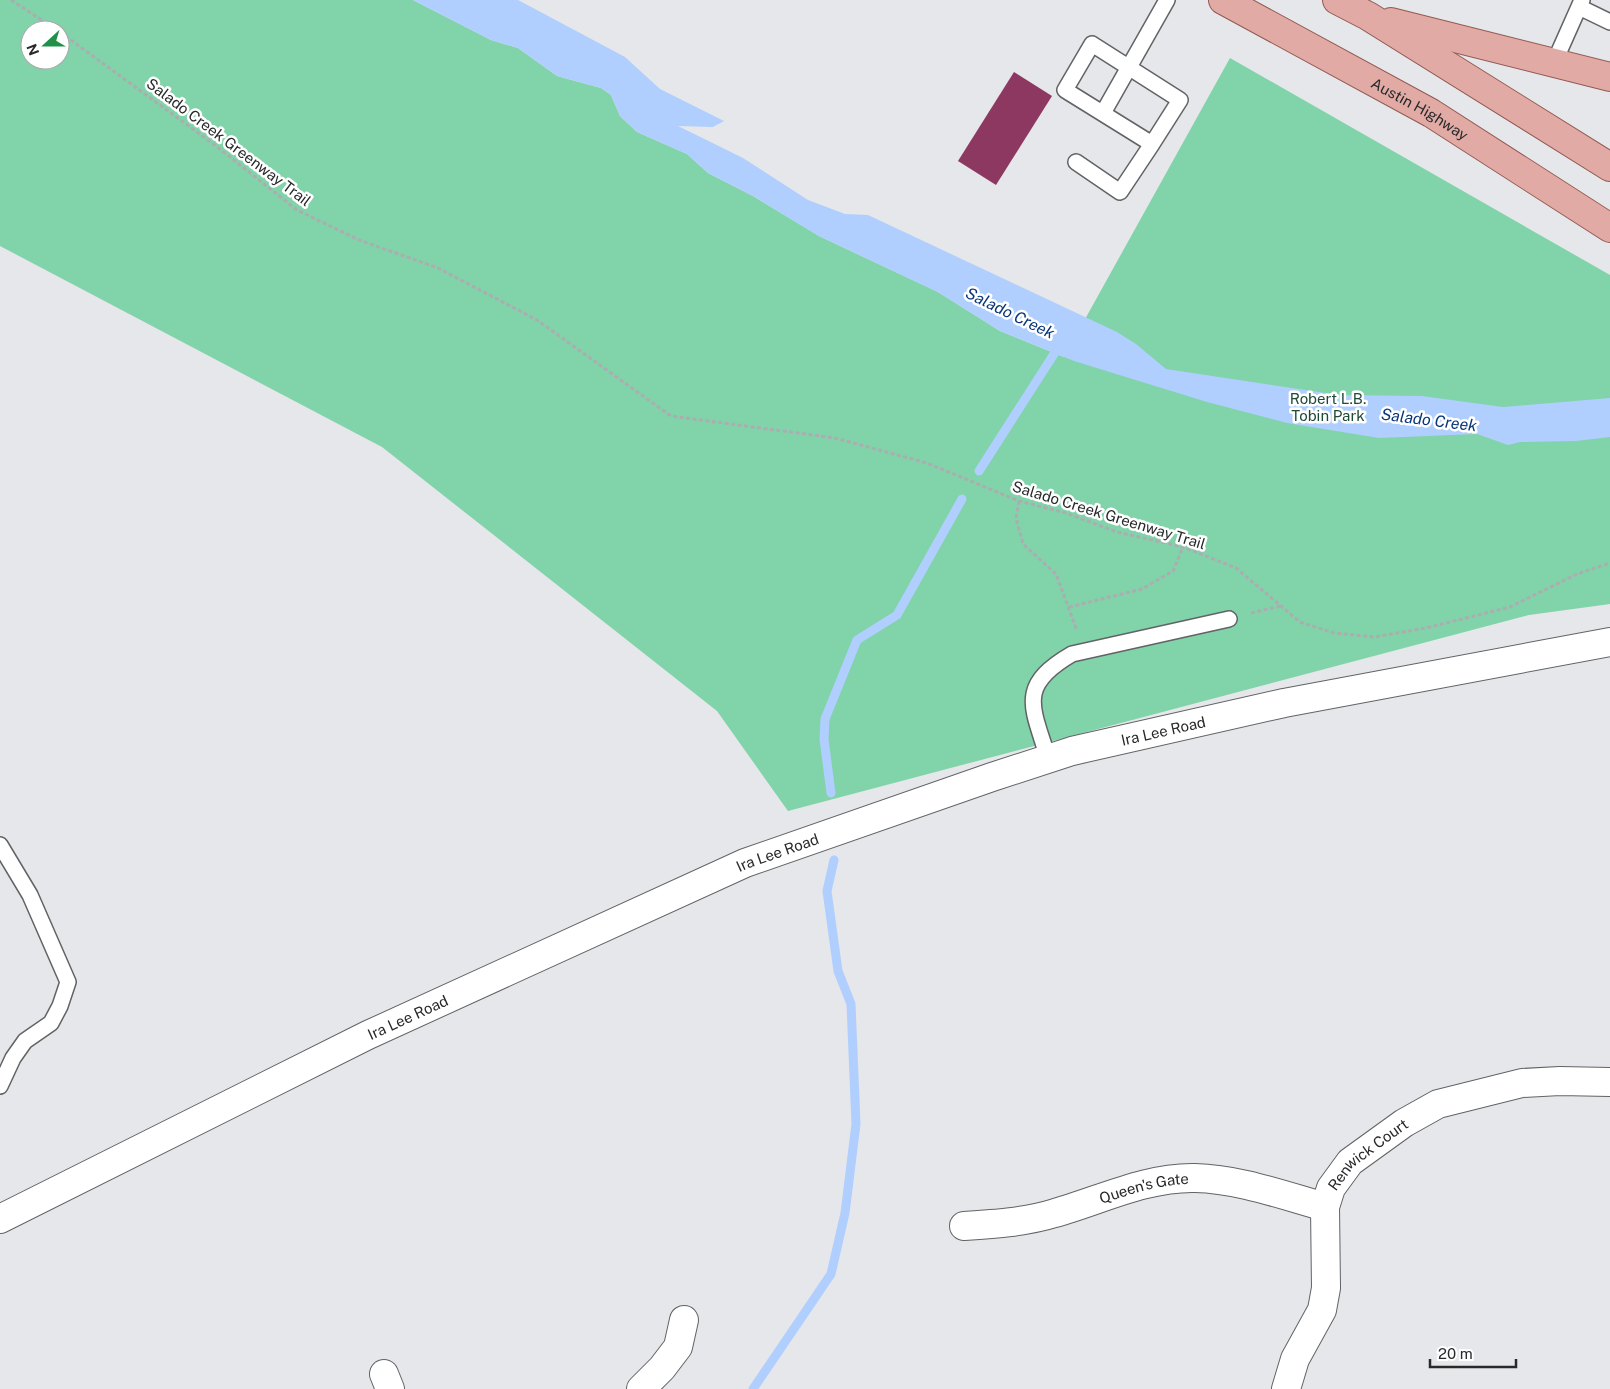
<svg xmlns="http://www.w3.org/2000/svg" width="1610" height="1389" font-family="'Public Sans',sans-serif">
<rect width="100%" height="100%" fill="#e5e7ea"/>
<path fill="#81d3a9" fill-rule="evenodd" d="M0,0H413L491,40L518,48L557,76L601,88L611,95L620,116L637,132L687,154L708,173L753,196L819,236L938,292L1000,331L1064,357L1230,58L1610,275V604L1529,615L788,811L717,711L382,447L0,246ZM30,30H60V60H30Z"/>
<path fill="#b0cefe" d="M413,0H518L625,57L660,89L724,121L713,127L678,126L743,158L808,200L845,214L868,215L1117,332L1136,344L1166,369L1339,395L1422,396L1503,407L1610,398V437L1576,441L1520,442L1508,445L1477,434L1379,438L1287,423L1207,402L1074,361L1000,331L938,292L819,236L753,196L708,173L687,154L637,132L620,116L611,95L601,88L557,76L518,48L491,40Z"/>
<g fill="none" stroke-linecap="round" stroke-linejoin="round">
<path stroke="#b0cefe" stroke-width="9" d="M979,471L1061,343
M831,793L824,739L825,719L857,640L897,615L962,499
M753,1389L831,1274L845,1213L856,1124L851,1004L838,971L827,891L834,860"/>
</g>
<path fill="#8c3860" d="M1014,72L1052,96L996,185L958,161Z"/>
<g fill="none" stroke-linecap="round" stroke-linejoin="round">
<g stroke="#616365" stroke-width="18">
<path id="lane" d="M1579,7L1610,22
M1092,44L1180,100L1152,144L1065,90Z
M1554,63L1582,0
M1103,113L1167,0
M1076,162L1120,192L1152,144
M1048,758C1032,706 1017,686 1072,654L1229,619
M0,845L30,895L68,982L60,1006L51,1023L25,1041L13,1058L0,1086"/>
</g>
<g stroke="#616365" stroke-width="30">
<g id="street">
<path id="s1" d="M0,1219L368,1035L745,863L992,777L1072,751L1284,703L1610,642"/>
<path id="s2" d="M964,1226C995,1224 1026,1222 1055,1213C1101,1200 1146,1177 1195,1178C1239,1179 1282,1195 1325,1207"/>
<path d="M384,1374L390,1389"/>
<path d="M641,1389L662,1368L678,1347L684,1320"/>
<path id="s3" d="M1286,1389L1295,1359L1322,1310L1326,1288L1325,1207L1331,1188L1350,1162L1404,1123L1438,1104L1522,1083L1560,1081L1610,1082"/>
</g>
</g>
<g stroke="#935852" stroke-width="30">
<g id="primary">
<path id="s4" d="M1223,0L1431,113L1610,228"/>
<path d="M1337,0L1368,16L1610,167"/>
<path d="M1391,22L1610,77"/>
</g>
</g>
<path stroke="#acadb0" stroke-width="3" stroke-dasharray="4 2.5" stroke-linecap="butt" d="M11,0L57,30
M60,32L216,146L297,210L359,240L438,268L537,320L671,416L835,438L927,463L1019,501L1066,513L1117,532L1183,547L1236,568L1300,622L1334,633L1374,637L1426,628L1510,607L1577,574L1610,563
M1019,501L1016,518L1023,544L1056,574L1077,631
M1069,607L1142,589L1173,571L1183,547
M1251,613L1281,606"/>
<use href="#lane" stroke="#fff" stroke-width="15"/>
<use href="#street" stroke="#fff" stroke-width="28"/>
<use href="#primary" stroke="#e1aaa4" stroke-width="28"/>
</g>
<g text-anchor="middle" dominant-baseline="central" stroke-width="5" stroke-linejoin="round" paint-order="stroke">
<g font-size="15" fill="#28292a" stroke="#fff">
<text stroke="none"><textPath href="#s4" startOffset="225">Austin Highway</textPath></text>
<text transform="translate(229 142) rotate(37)">Salado Creek Greenway Trail</text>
<text transform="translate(1109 515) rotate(17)">Salado Creek Greenway Trail</text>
<text stroke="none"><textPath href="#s1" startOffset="1265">Ira Lee Road</textPath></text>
<text stroke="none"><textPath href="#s1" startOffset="860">Ira Lee Road</textPath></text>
<text stroke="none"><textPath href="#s1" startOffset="455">Ira Lee Road</textPath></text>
<text stroke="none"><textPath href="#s3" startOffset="261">Renwick Court</textPath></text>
<text stroke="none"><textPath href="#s2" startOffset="185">Queen's Gate</textPath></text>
</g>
<g font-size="15" fill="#1e4a35" stroke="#fff">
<text x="1328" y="398">Robert L.B.<tspan x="1328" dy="17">Tobin Park</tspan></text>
</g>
<g font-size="16" font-style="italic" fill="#093678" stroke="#fff">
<text transform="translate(1010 313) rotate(26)">Salado Creek</text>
<text transform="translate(1429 420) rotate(7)">Salado Creek</text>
</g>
</g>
<g transform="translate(45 45) rotate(249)"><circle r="24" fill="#ffffff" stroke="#a9a9aa"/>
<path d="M0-4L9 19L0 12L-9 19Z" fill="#21914a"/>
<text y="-8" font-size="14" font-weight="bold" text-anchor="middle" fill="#28292a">N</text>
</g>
<path d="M1430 1359v8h86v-8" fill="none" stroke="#28292a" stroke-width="2.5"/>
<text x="1438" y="1359" font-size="15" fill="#28292a" stroke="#ffffff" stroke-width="4" paint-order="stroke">20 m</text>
</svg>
